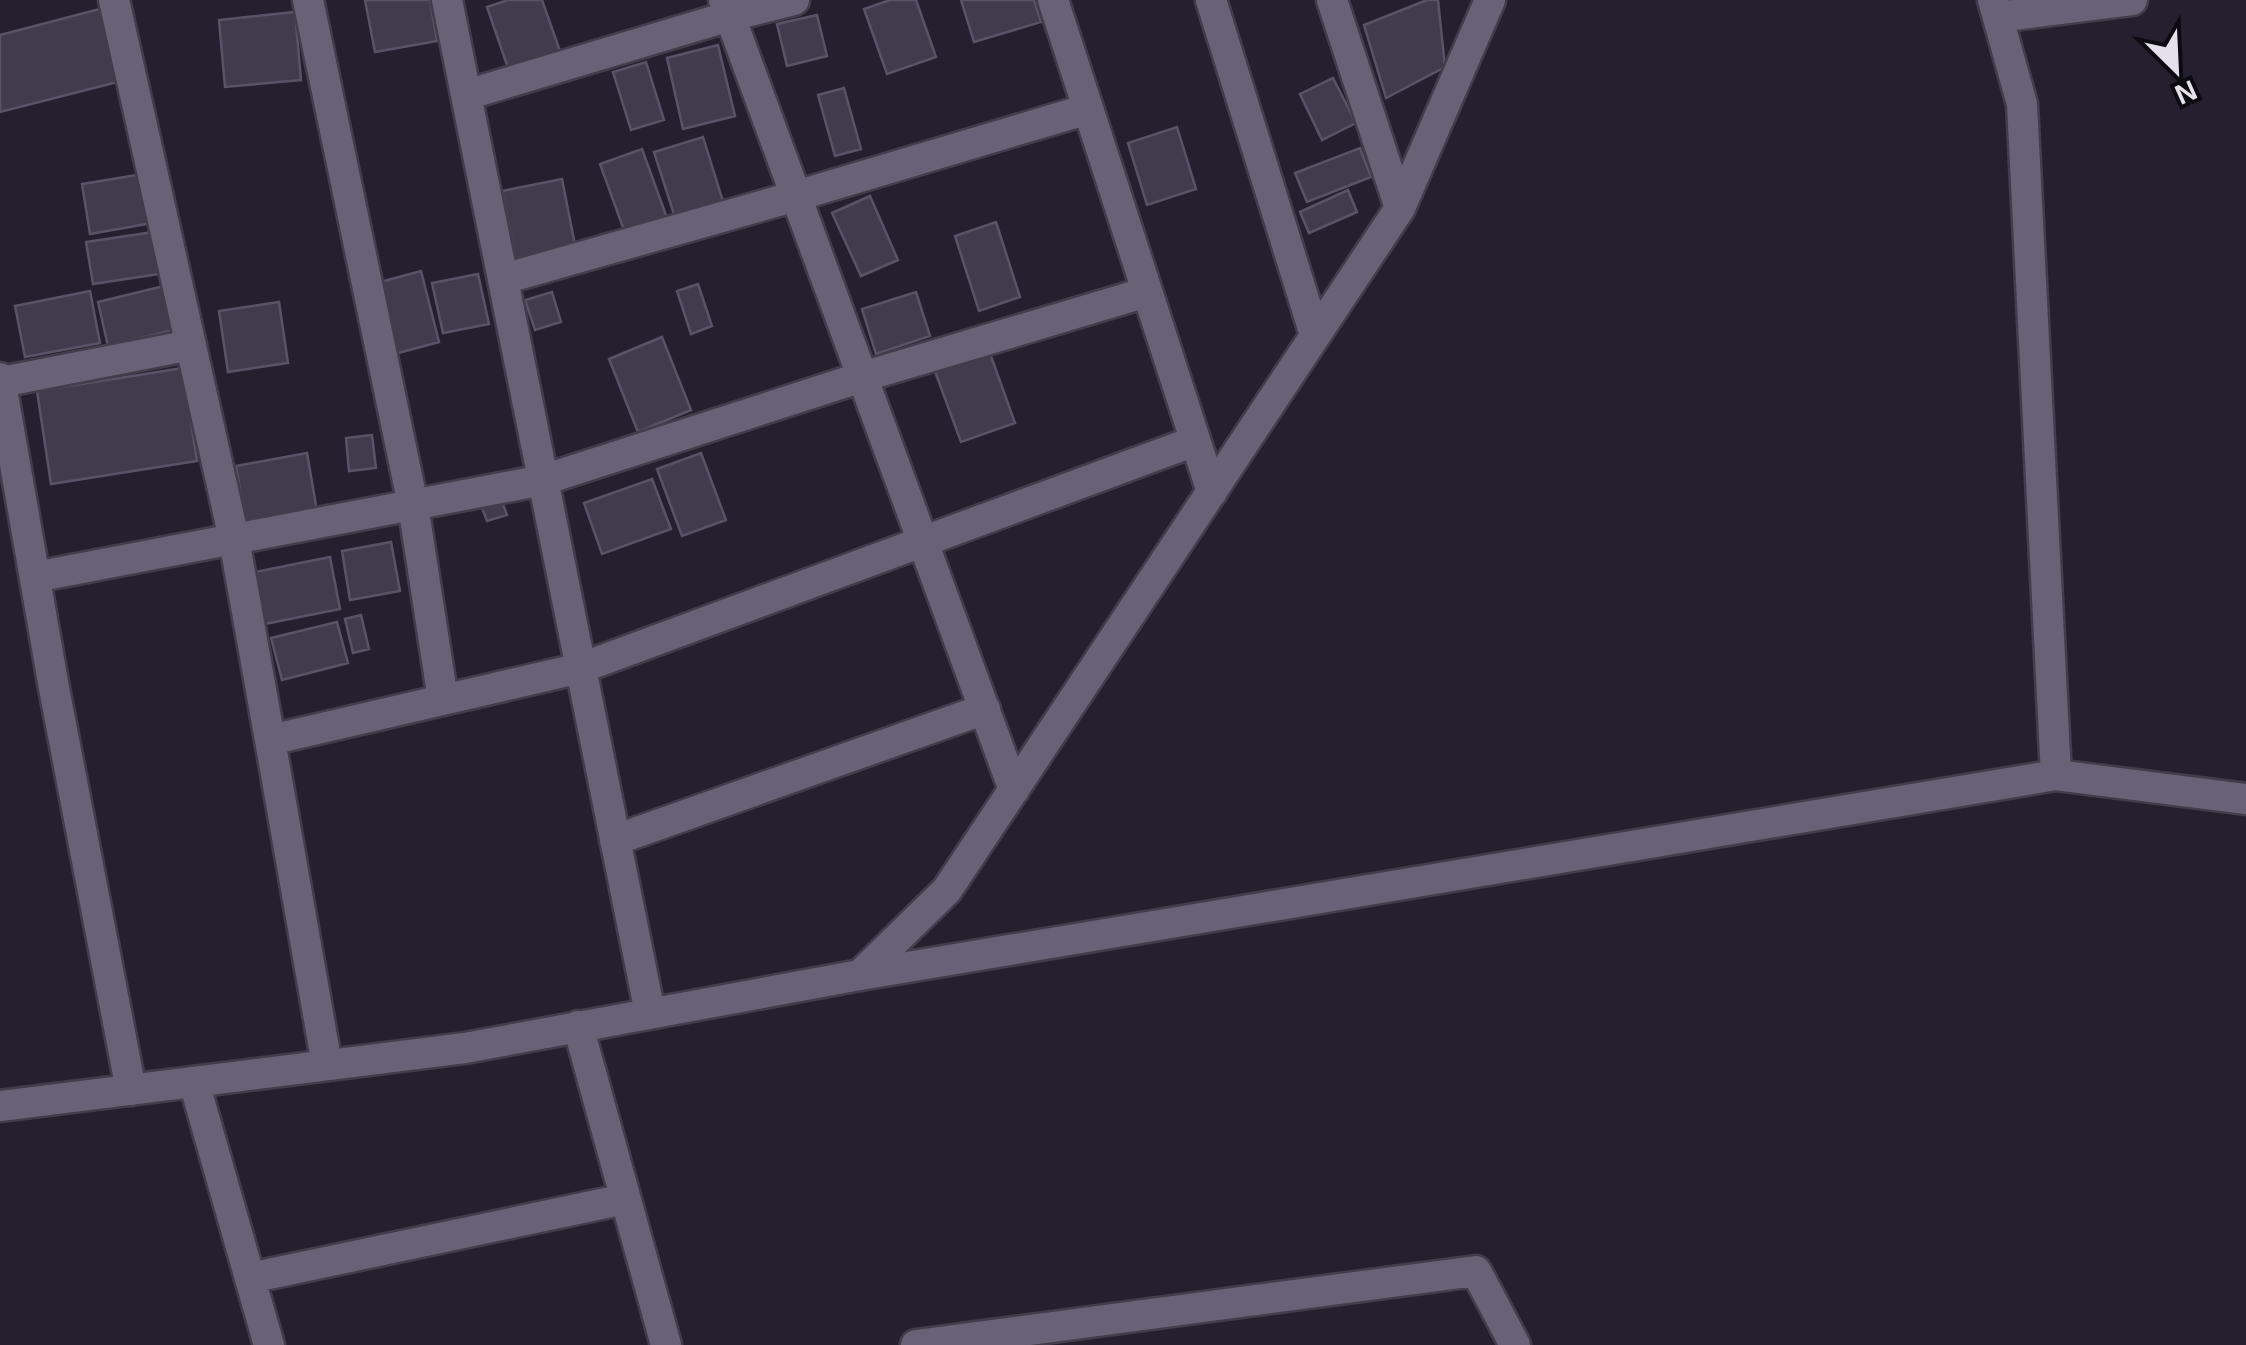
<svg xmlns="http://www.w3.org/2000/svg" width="2246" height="1345" font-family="Arial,sans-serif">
<rect width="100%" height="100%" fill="#242030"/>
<path fill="#403c4e" stroke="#585467" stroke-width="2.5" d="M365,0H430L437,41L375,52Z
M508,0H542L561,54L509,71L487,7Z
M890,0H916L936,57L887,74L864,9Z
M961,0H1034L1041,22L974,42Z
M1427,0H1438L1445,67L1386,98L1364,25Z
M111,6L129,79L0,112V35Z
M295,12L301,80L225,87L219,20Z
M817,15L827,56L787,66L777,24Z
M718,45L735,116L683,129L667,58Z
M646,62L664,120L631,130L613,72Z
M1333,78L1356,123L1322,140L1300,94Z
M844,88L861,149L835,156L818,95Z
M1177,127L1196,189L1147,205L1128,143Z
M703,137L725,208L677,224L654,152Z
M1360,148L1371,177L1307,202L1295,173Z
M642,149L667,218L625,233L600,164Z
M149,173L158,222L90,234L82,184Z
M562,179L576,250L516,262L502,191Z
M1348,190L1357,212L1309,233L1300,212Z
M870,196L898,260L861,276L832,213Z
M996,222L1020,297L979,311L955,236Z
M160,231L166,273L93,284L86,242Z
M421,271L439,342L391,355L373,284Z
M478,274L489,324L443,333L432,283Z
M698,284L712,326L691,334L677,291Z
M168,285L178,329L108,346L98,302Z
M90,291L100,343L25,357L15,306Z
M552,292L561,322L535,330L525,300Z
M916,292L930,336L876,354L862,309Z
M279,302L288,363L228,372L219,311Z
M662,337L691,410L638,432L609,359Z
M987,345L1015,423L961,442L933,366Z
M183,368L197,461L51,484L37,391Z
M372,435L376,468L349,471L346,438Z
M307,453L317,511L246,524L236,466Z
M701,453L726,520L682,536L657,469Z
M652,479L671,529L602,554L584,503Z
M499,493L507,515L487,521L479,500Z
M391,542L400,591L350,600L342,551Z
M330,557L340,609L260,625L250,573Z
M361,615L369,649L353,653L345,619Z
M337,622L348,663L282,680L271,638Z"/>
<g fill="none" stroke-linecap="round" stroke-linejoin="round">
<g stroke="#413d4b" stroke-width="35">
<path id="minor" d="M114,0L234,539L270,740
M308,0L413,505L443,700
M447,0L650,1013
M724,0L1014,790
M1053,0L1212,492
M1211,0L1315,335
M1332,0L1400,208
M1993,0L2022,104L2056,775
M1998,17L2132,0
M466,95L730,16L794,0
M503,279L796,196L1088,109
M0,378L54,688L131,1090
M1,382L191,345
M35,577L543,480L862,377L1147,292
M615,840L985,709
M860,975L947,890L1400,208L1490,0
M578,1026L666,1345
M327,1065L270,740L581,668L1195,441
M194,1082L269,1345
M250,1278L625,1199
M916,1345L1476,1271L1515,1345"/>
</g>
<g stroke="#413d4b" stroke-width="35">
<path id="tertiary" d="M0,1106L465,1048L860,975L2056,775L2246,799"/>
</g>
<use href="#minor" stroke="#676275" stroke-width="30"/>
<use href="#tertiary" stroke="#676275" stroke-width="30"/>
</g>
<g transform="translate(2176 70) rotate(156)" stroke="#0d0b12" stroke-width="8" paint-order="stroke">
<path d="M0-8L18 38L0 25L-18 38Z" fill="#e4e1ed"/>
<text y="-15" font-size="28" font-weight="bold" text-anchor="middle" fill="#e4e1ed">N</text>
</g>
</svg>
